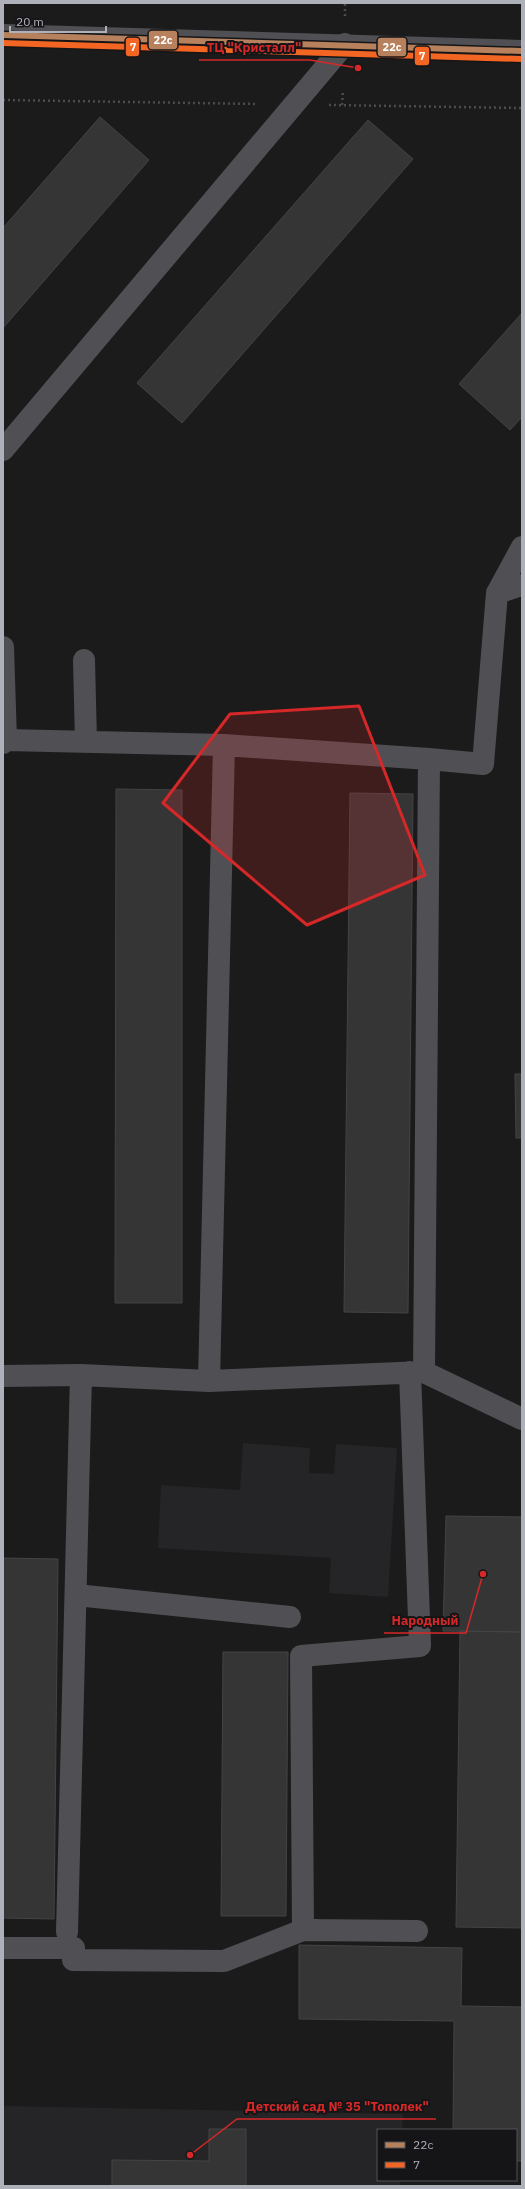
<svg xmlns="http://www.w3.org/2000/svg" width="525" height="2189" font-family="'IBM Plex Sans',sans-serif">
<rect width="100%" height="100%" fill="#1b1b1b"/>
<path fill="#252527" d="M243,1443L310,1448L309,1473L334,1474L336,1444L397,1448L388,1597L329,1593L331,1558L158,1548L161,1485L240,1490Z
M3,2106L403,2114L402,2130H378V2180H400V2186H3Z"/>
<path fill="#353536" stroke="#444447" d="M100,117L149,160L3,328V228Z
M368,120L413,159L182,423L137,383Z
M522,313V417L510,430L459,384Z
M116,789L182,790V1303H115Z
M350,793L413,794L408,1313L344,1312Z
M515,1074H522V1138H516Z
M446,1516L522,1517V1632L443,1631Z
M3,1558L58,1559L54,1919L3,1918Z
M460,1631L522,1632V1928L456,1927Z
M223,1652H288L286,1916H221Z
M299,1945L462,1948L461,2006L522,2007V2161H516V2130H453L454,2021L299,2019Z
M209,2129H246V2186H112V2160L209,2161Z"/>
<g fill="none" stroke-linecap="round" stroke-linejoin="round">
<path stroke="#4b4c4e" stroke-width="2.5" stroke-dasharray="2 3" stroke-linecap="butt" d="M345,16V3
M3,100L258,104
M329,105L522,108
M342,105L343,91"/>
<path stroke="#505054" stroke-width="22" d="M3,35L522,51
M3,450L345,44
M497,593L522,547
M3,647L6,740
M84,660L86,742
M3,743L6,740L224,745L429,759L424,1372
M429,759L483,764L497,593L522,585
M410,1372L420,1646L301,1656L303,1930L417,1931
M3,1376L81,1375L209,1381L424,1372L522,1419
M209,1381L224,745
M76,1595L290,1617
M67,1932L81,1375
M3,1948H74L73,1960L224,1961L303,1930H318"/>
<g stroke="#151517" stroke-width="9">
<path id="bus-1" d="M3,35L522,51"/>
</g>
<g stroke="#151517" stroke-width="9">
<path id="bus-2" d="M3,43L522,59"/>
</g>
<use href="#bus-1" stroke="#b6815c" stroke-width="6"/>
<use href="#bus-2" stroke="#f26522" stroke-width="6"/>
</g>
<path fill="#d62828" fill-opacity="0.2" stroke="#d62828" stroke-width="3" stroke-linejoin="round" d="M359,706L425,875L307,925L163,803L230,714Z"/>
<path fill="none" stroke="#d62828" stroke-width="1.5" d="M358 68L310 60H199M483 1574L466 1633H384M190 2155L237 2119H436"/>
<g fill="#d62828" stroke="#151517" stroke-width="1.5">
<circle cx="358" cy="68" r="4"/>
<circle cx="483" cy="1574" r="4"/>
<circle cx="190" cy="2155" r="4"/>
</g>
<g font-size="13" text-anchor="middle" font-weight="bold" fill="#d62828" stroke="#151517" stroke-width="4" stroke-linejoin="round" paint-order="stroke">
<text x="254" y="52">ТЦ "Кристалл"</text>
<text x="425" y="1625">Народный</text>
<text x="337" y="2111">Детский сад № 35 "Тополек"</text>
</g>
<g stroke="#151517" stroke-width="1.5">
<rect x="148" y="30" width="30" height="20" rx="4" fill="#b6815c"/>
<rect x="125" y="37" width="15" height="20" rx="4" fill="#f26522"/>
<rect x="377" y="37" width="30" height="20" rx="4" fill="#b6815c"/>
<rect x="414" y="46" width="16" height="20" rx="4" fill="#f26522"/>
</g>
<g font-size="11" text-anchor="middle" font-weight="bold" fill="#fff">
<text x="163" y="44">22с</text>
<text x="133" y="51">7</text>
<text x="392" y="51">22с</text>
<text x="422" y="60">7</text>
</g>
<rect width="525" height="2189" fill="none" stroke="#aeb0ba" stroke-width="8"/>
<rect x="377" y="2129" width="140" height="52" fill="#151517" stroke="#525358"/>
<rect x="385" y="2142" width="20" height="6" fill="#b6815c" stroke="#525358"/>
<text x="413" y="2149" font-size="12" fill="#aeb0ba">22с</text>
<rect x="385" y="2162" width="20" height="6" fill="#f26522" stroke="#525358"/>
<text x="413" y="2169" font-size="12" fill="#aeb0ba">7</text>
<path d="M10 26v6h96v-6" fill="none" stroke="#aeb0ba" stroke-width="2"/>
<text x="16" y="26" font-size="12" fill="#aeb0ba" stroke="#151517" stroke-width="3" paint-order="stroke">20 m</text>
</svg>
